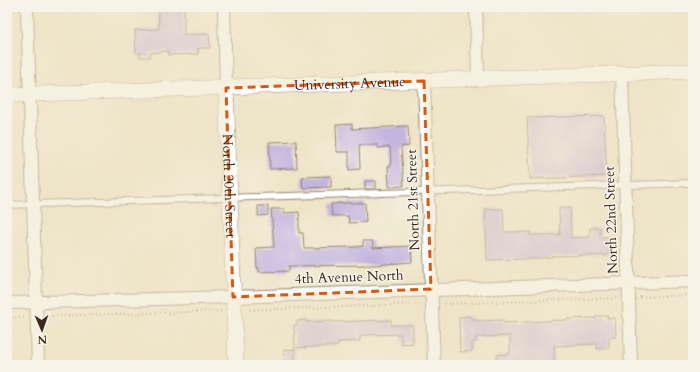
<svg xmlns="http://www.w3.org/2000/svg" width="700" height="372" font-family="Cardo,serif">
<rect width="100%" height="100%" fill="#f7f3e8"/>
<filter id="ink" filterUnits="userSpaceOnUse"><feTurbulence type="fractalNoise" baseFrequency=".025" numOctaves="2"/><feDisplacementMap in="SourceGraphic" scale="8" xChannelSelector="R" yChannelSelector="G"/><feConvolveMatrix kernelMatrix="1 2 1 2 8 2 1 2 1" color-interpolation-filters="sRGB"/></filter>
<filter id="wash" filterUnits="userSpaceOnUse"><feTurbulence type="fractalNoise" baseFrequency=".012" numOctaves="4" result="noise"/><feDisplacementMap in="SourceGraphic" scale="16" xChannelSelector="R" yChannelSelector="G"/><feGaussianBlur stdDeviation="0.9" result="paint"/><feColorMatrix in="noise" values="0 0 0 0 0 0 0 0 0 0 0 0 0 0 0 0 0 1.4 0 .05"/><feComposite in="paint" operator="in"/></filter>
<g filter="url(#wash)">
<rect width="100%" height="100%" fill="#eee4c7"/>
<g id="blocks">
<path fill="#c4b5df" d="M158,7H184V35L209,34L210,48H198V54L168,55V51L150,53V57H140V53H136L135,30L159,29Z
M604,116L607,176L530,179L527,118Z
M352,124V129L408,126L409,146L401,147L404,186L389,187L388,166H391L390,147L378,148V145H359L360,169L349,170V152H337L336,125Z
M296,141L297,168L270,169L269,142Z
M331,176V187L303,188L302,177Z
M365,181H376V189H365Z
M345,203H365L366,222L349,223L348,216H332L331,204Z
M258,206H268V215L258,216Z
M559,208H570L571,238L590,237V228H600V237H608L609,255L552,256V257L531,259L487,260L485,209H503L504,232H530V235H560Z
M271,209H284V213L299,212V233H303L304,248L356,247L363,246V241H373V248L411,246L412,262L373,265L289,266V271L259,272V268H257L256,248L274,247Z
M471,316V319H475L477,321L504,320V323L567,320V319L596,318V316H608V319L615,318L616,337H609V348L597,349V344L554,346V365H497V355L510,354V336L476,337V342H472V351L460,352L459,317Z
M306,320V322L333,321V322L391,320V325H413V343L401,344V334L365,335L360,336V341L338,342V346L295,348L294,325H297V321Z
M295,349V363H285L284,350Z"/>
</g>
</g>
<g filter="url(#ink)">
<use href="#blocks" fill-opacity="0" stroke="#948772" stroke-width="1"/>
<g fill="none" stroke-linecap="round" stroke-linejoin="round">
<g stroke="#948772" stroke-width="8">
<path id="service" d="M7,205L693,183"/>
</g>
<g stroke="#948772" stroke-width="14">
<path id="minor" d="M27,7L38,365
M224,7L226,88
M476,7L478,79
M622,74L631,365
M424,81L434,365
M7,303L233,297L693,281"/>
</g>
<g stroke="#948772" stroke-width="16">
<g id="tertiary">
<path id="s1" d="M226,88L236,365"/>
<path id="s2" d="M7,95L693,71"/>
</g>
</g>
<path stroke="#948772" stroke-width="2" stroke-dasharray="1 3" stroke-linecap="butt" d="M640,297L693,295
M444,304L617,298
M246,310L420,304
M48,316L222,311
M7,318L26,317"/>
<use href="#service" stroke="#fff" stroke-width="6"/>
<use href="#minor" stroke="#fff" stroke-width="12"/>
<use href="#tertiary" stroke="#fff" stroke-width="15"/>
</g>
</g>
<path d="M0 0H700V372H0ZM424,81L431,289L233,297L226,88Z" fill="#eee4c7" fill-opacity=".55" fill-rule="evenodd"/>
<path fill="none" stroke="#df570d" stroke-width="3" stroke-dasharray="8 5" stroke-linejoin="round" d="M424,81L431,289L233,297L226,88Z"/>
<g text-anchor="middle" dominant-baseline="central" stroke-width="3" stroke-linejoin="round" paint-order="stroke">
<g font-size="14" fill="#3b2a1e" stroke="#f7f3e8">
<text stroke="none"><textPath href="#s2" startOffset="343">University Avenue</textPath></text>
<text stroke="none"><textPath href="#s1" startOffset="98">North 20th Street</textPath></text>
<text transform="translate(413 200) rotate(-92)">North 21st Street</text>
<text transform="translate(611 220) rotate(-92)">North 22nd Street</text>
<text transform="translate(349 277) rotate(-2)">4th Avenue North</text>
</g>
</g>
<rect width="700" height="372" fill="none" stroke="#f7f3e8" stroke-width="24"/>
<g transform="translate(42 330) rotate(178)" stroke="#f7f3e8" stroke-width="3" paint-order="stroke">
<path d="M0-3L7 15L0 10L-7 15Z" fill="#3b2a1e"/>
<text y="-6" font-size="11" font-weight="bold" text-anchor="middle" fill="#3b2a1e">N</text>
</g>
</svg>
